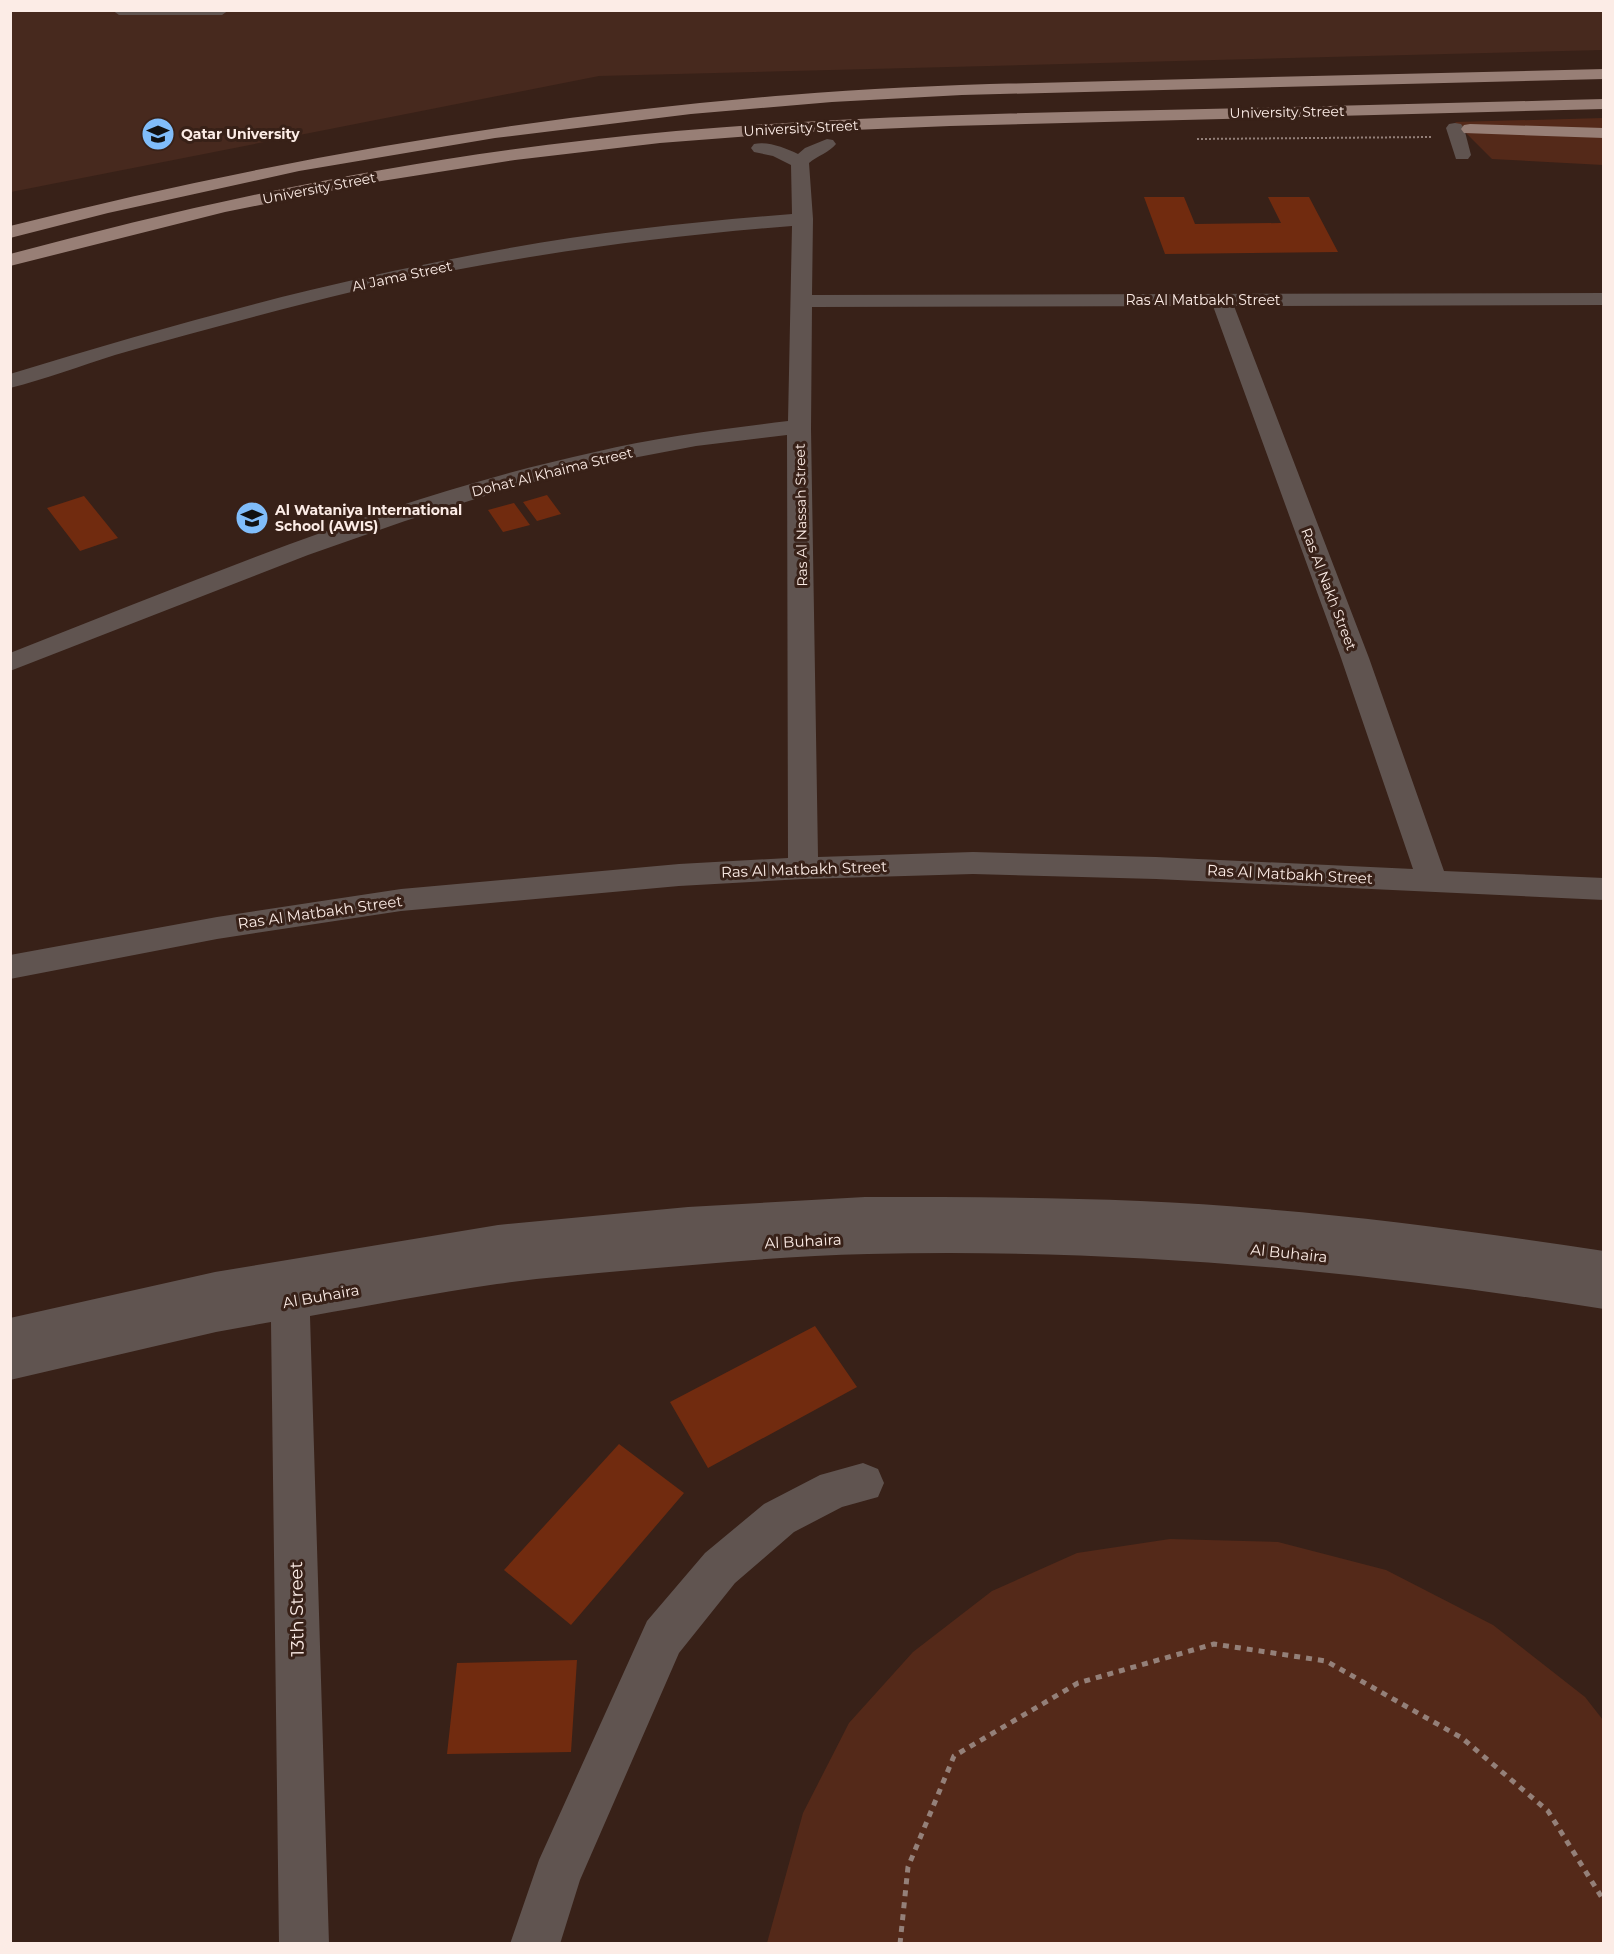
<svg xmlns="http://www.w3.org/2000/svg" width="1614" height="1954" font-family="Montserrat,sans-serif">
<rect width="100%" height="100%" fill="#382118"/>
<path fill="#47291e" d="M11,11H1603V50L599,76L11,192Z"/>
<path fill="#542919" d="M1603,118V165L1492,159L1455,122Z
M1170,1539L1278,1542L1386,1570L1493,1625L1585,1697L1603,1720V1943H767L803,1813L849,1723L913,1652L992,1591L1077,1553Z"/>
<path fill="#712b0f" d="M1144,197H1184L1195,224L1281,223L1268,197H1309L1338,252L1165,254Z
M547,495L561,514L537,521L523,502Z
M84,496L118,538L80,551L47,508Z
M514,503L530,525L503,532L488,510Z
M815,1326L857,1387L708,1468L670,1402Z
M619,1444L684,1493L571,1625L504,1570Z
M577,1660L571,1752L447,1754L457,1663Z"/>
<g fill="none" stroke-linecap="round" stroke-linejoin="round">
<path stroke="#948079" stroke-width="2" stroke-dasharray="2 2" stroke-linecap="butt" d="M1197,139L1432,137"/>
<path stroke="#948079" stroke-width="5" stroke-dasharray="6 6" stroke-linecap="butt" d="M900,1944L908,1867L954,1756L1078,1683L1214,1644L1326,1661L1462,1738L1548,1811L1604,1901"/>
<path fill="#605450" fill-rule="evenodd" d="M112,10H229L222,15H119Z
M1455,123L1461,124L1464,128L1471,155L1468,159H1456L1446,128L1449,124Z
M827,139L833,140L836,144C830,152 817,156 809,163L813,219L812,295L1604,293V305L1234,306L1369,658L1444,871L1604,878V900L1156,879L973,874L803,879L679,886L401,911L217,939L10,979V955L217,917L401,889L679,864L788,858L787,435L696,446L596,465L504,490L405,521L308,555L10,671V653C202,578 393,496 595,452C658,437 723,429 788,421L792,226C627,239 464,263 303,304C240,320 177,337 115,355C80,366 46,379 10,388V374C171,324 333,280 499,250C596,232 694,222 792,214L791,165L773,156L754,152L751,148L754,144C768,141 785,148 798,154L805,148ZM1213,306L1341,658L1413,869L1156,857L973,852L818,857L811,429L812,307Z
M865,1197C998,1197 1132,1197 1265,1209C1378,1218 1491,1234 1604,1251V1309C1360,1270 1115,1248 868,1254C786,1256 703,1264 621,1271C580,1275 538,1278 497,1284C435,1293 372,1305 310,1316L329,1944H279L271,1322L216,1332L10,1380V1318L215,1272L498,1225L688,1207Z
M863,1463L878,1469L884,1483L878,1497L842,1507L794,1532L735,1583L679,1653L580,1880L560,1944H510L539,1860L647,1621L705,1553L764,1504L820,1475Z"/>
<path fill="#987f76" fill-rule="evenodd" d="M1604,69V79L962,95L832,102L691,114L495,138L299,171L108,213L10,238V226C267,161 526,116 789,95C910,85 1031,83 1152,80C1302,76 1453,73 1604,69Z
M1604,99V109L950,126L805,132L660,143L515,160L369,183L225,212L10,266V254C200,203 392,162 588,140C778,118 969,114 1160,110C1308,107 1456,103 1604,99Z
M1470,124L1604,128V138L1464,133L1461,129L1464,125Z"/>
</g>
<defs>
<g id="university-disc" transform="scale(1.725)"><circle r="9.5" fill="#80bdfa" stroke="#382118"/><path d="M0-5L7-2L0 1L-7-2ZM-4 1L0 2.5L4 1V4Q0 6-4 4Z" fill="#111"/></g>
<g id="school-disc" transform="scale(1.725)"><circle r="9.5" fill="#80bdfa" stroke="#382118"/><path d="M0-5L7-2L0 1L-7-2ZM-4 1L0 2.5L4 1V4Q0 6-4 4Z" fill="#111"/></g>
</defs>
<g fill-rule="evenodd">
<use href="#university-disc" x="158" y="134"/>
<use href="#school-disc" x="252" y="518"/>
</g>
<g text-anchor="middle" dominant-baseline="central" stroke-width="6" stroke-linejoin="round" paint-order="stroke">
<g font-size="14" fill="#fcece6" stroke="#382118">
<text transform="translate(1287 112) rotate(-1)">University Street</text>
<text transform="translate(801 128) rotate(-3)">University Street</text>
<text transform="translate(319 188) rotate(-11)">University Street</text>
<text transform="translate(402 276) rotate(-12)">Al Jama Street</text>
<text x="1203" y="300">Ras Al Matbakh Street</text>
<text transform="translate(552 472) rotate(-14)">Dohat Al Khaima Street</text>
<text transform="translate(801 515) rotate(-91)">Ras Al Nassah Street</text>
<text transform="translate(1329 589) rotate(69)">Ras Al Nakh Street</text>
</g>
<g font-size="14" font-weight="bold" fill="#fcece6" stroke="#382118" text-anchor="start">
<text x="181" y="134">Qatar University</text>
<text x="275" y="510">Al Wataniya International<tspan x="275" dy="16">School (AWIS)</tspan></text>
</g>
<g font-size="15" fill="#fcece6" stroke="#382118">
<text transform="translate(804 869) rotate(-2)">Ras Al Matbakh Street</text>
<text transform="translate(1290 874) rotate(3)">Ras Al Matbakh Street</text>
<text transform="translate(320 912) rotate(-8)">Ras Al Matbakh Street</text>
<text transform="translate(803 1241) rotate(-3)">Al Buhaira</text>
<text transform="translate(1289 1253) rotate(6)">Al Buhaira</text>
<text transform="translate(321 1296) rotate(-10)">Al Buhaira</text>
</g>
<g font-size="18" fill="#fcece6" stroke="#382118">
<text transform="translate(297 1609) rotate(-91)">13th Street</text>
</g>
</g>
<rect width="1614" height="1954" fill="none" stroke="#fcece6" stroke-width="24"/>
</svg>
